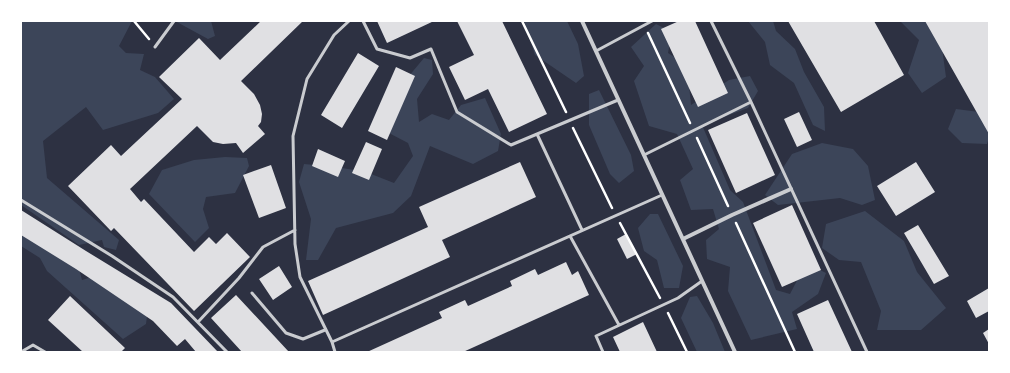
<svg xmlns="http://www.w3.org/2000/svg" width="1010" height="373" font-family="Ubuntu,sans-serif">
<rect width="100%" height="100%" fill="#2d3142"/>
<path fill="#3c4559" d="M21,21H132L119,46L126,53L144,54L140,70L155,77L174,99L158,113L103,130L86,107L43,141L47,178L119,240L116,250L104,247L102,240L79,245L21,205Z
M175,21H211L215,36L208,39Z
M524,21H567L578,44L584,76L576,83L535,55Z
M748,21H773L776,31L795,49L804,72L824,107L825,131L813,125L794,83L770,65L765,42Z
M900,21H933L939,26L946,77L922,93L908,73L919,40Z
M656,24L672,32L668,53L687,65L691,105L729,80L750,76L758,91L748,108L702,125L730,190L743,202L776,290L790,294L806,263L826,273L818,294L792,312L797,329L751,340L728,291L730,267L707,259L706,240L719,229L713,209L691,210L680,180L693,169L677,134L649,126L634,81L644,66L631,47Z
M424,58L432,60L433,74L417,99L419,122L432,114L449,120L461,105L485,98L501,134L498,151L473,164L430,146L411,196L393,213L336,228L318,260H306L311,219L299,182L304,164L336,167L366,172L394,183L413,156L408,143L387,132L398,89Z
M599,90L631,155L634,171L619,183L610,174L589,125V94Z
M956,109L987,113C990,120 990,137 987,144L962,143L948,129Z
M822,143L853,149L868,166L875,200L862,205L840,198L778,205L765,195L792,154Z
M225,157L247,158L249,166L235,193L206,197L203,209L209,228L195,242L149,194L162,170L194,160Z
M865,211L904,241L917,272L946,308L921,330H877L881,311L861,262L839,260L822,248L826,224Z
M650,214H658L683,266L679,288H664L657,260L644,251L638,228Z
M21,222L75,254L82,280L105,273L149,300L146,324L123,339L47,271L40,258L21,246Z
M697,296L713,323L725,352H697L681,318L690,297Z"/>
<path fill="#e0e0e3" d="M261,21H303L241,81L254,94L260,105L262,114L261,122L258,126L265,134L243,153L236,143L223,144L213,142L197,126L130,189L141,202L144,199L194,252L209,237L216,244L227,233L250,257L194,311L114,228L111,231L68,186L111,145L121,156L182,99L159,77L199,38L220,60Z
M377,21H434L387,43Z
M457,21H502L547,114L509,132L488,89L465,100L449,67L474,55Z
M679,21H695L728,93L698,107L661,29Z
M788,21H874L904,75L841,112Z
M925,21H989V134Z
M358,53L379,66L342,128L321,115Z
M396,67L415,76L387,140L368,131Z
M799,112L812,140L797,147L784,119Z
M747,113L775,175L736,193L708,130Z
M366,142L382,149L369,180L352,173Z
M318,149L345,161L338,177L312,166Z
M520,162L536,197L442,240L450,257L323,315L308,281L428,227L419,207Z
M916,162L935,192L896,216L877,186Z
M271,165L286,208L259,218L243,175Z
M792,205L821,270L782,287L753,223Z
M21,210L86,251L171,303L218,352H196L185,339L177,346L153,321L76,269L21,235Z
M918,225L949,276L934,284L904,233Z
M626,234L637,254L627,259L617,239Z
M566,262L572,275L578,271L589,295L463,352H367L442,318L439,312L465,300L468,306L512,286L510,281L535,269L538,275Z
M279,266L292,287L273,300L259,279Z
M989,288V311L976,318L967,301Z
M236,295L289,352H242L211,318Z
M70,296L125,348L121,352H83L48,320Z
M828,300L852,352H814L797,314Z
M643,322L657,352H620L613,337Z
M989,329V344L983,333Z"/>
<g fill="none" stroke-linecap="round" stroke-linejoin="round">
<path stroke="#fff" stroke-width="2.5" d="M134,21L149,39
M522,21L566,112
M648,33L690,123
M573,128L612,208
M697,138L728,206
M620,223L660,298
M736,223L795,352
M668,313L687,352"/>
<path stroke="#caccd0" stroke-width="3" d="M363,21L377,49L410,58L431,49L457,112L511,145L618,100
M711,21L751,102
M155,47L174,21
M596,51L652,21
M537,134L582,230
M644,155L751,102L867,352
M21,200L112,256L173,297L227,352
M570,236L619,325
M252,293L286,333L303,339L325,330
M198,322L239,278L263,247L295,230
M332,342L662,195
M21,352L33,345L45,352
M335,352L332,342L300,277L295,244L293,136L307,79L334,35L349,21
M603,352L596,336L678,298L702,281"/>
<path stroke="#caccd0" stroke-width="4" d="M582,21L735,352
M683,239L732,215L791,189"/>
</g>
<rect width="1010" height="373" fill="none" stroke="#ffffff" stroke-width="44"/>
</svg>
